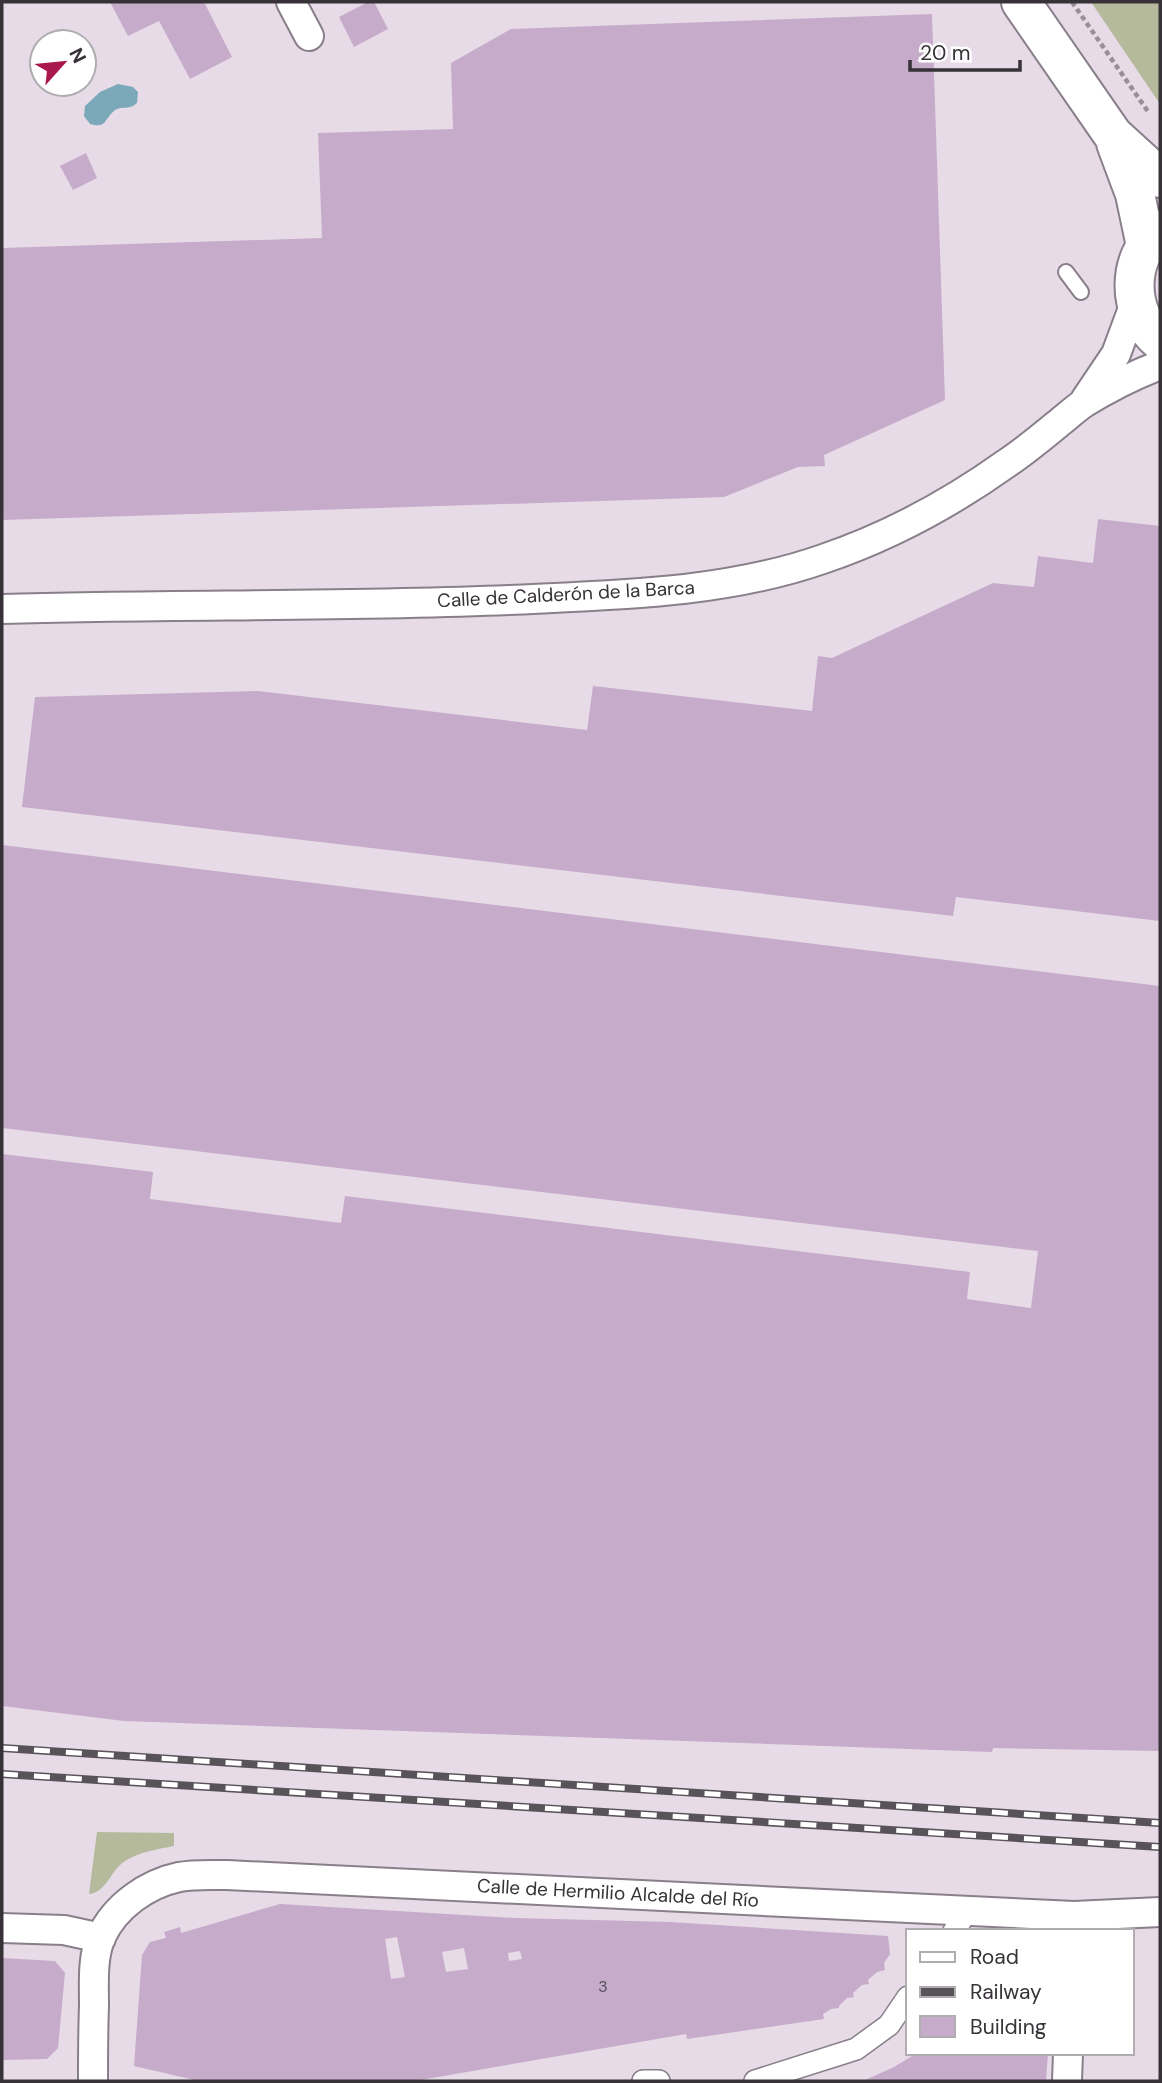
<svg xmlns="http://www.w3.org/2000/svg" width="1162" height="2083" font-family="'DM Sans',sans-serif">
<rect width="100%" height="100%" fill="#e6dbe7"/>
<path fill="#b4ba9b" d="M1091,2H1160V104Z
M97,1832L174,1833V1846C158,1849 139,1852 125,1861C110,1871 107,1892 89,1894Z"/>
<path fill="#7ba9ba" d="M118,84L133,87L138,92L137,103C128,111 121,105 114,111C104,119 107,129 90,124L84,116L85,106L100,92Z"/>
<path fill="#c7abcb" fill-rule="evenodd" d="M110,2H204L232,57L190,79L159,21L128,36Z
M368,2H374L388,29L354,47L339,17Z
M932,14L945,400L824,455L825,466L798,467L724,497L2,520V248L322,238L318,133L453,129L451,63L511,29Z
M86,153L97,178L73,190L60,166Z
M1098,519L1160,526V921L956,897L953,916L22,807L35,697L258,691L587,730L593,686L812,711L818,656L832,658L993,583L1034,587L1038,556L1093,563Z
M2,845L1160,986V1751L993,1748L992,1752L124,1721L2,1706V1154L153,1172L150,1199L341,1223L345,1196L970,1272L967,1299L1031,1308L1038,1251L2,1128Z
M280,1904L515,1918L670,1922L888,1936L890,1954L884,1963L885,1970L877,1972L868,1980L869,1984L862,1985L853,1993L854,1997L847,1998L839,2006V2008L831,2009L823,2014L824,2019L687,2039L686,2034L415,2081H199L134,2066L142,1955L150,1942L166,1938L164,1932L180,1927L181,1933ZM397,1937L405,1977L391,1979L385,1939ZM464,1948L468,1969L446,1972L442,1952ZM520,1951L522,1959L509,1961L508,1953Z
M2,1958L55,1961L65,1973L58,2048L47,2059L2,2060Z
M917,2053H1048L1046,2081H863L894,2067Z"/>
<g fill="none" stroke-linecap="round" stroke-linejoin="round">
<g stroke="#887f8a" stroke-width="18">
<path id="service" d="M1066,272L1081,292"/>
</g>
<g stroke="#887f8a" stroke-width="24">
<path id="pedestrian" d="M954,1931L968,1910
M643,2081H659
M755,2081L856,2049L889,2025L908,1997"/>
</g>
<g stroke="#887f8a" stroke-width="32">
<path id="minor" d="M291,2L309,36
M1085,400L1116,354L1136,300
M2,609C171,604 340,607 509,600C614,595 723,594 823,559C888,537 951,503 1007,463C1025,451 1043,436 1060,422C1068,416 1075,409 1084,403C1108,388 1134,375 1160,365
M2,1928L64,1930L101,1938
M93,2081C93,2056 93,2031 94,2006C94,1984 92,1957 101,1937C115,1906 147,1884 179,1877C194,1874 212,1875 227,1875L1074,1916L1160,1912
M1067,2081L1068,2053"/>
</g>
<g stroke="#887f8a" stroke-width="42">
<path id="primary" d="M1021,2L1113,135L1160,178
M1116,143L1135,194L1146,246
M1160,230C1126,258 1126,313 1160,341"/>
</g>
<path stroke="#989099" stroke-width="4.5" stroke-dasharray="5 3.5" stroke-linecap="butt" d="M1072,2L1149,113"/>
<use href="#service" stroke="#fff" stroke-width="14"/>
<use href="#pedestrian" stroke="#fff" stroke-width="21"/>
<use href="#minor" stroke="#fff" stroke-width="28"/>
<use href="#primary" stroke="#fff" stroke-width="38"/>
<g stroke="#585359" stroke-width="8">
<path id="rail" d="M2,1748L1160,1823
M2,1774L1160,1847"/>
</g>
<use href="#rail" stroke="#fff" stroke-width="5" stroke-dasharray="16" stroke-linecap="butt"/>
</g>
<g text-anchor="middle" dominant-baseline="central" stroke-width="5" stroke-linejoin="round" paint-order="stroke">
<g font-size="16" fill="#5a505c">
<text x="603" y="1986">3</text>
</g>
<g font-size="19" fill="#363237" stroke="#fff">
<text transform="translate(566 594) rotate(-3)">Calle de Calderón de la Barca</text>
<text transform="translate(618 1893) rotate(3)">Calle de Hermilio Alcalde del Río</text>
</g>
</g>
<rect width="1162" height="2083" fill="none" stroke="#363237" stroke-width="7"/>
<rect x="906" y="1929" width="228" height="126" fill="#ffffff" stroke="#afadaf" stroke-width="2"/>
<rect x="920" y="1952" width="35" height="10" fill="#ffffff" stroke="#afadaf" stroke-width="2"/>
<text x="970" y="1964" font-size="21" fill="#363237">Road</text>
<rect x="920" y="1987" width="35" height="10" fill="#585359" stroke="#afadaf" stroke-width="2"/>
<text x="970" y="1999" font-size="21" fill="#363237">Railway</text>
<rect x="920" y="2016" width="35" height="21" fill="#c7abcb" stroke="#afadaf" stroke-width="2"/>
<text x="970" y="2034" font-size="21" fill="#363237">Building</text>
<g transform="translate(63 63) rotate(63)"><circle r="33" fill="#ffffff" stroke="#afadaf" stroke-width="2"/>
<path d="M0-5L12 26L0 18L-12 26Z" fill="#aa174d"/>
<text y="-10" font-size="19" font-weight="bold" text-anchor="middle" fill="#363237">N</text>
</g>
<path d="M910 60v10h110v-10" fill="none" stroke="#363237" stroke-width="3.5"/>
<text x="920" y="60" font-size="21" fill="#363237" stroke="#ffffff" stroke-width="5" paint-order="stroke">20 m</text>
</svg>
